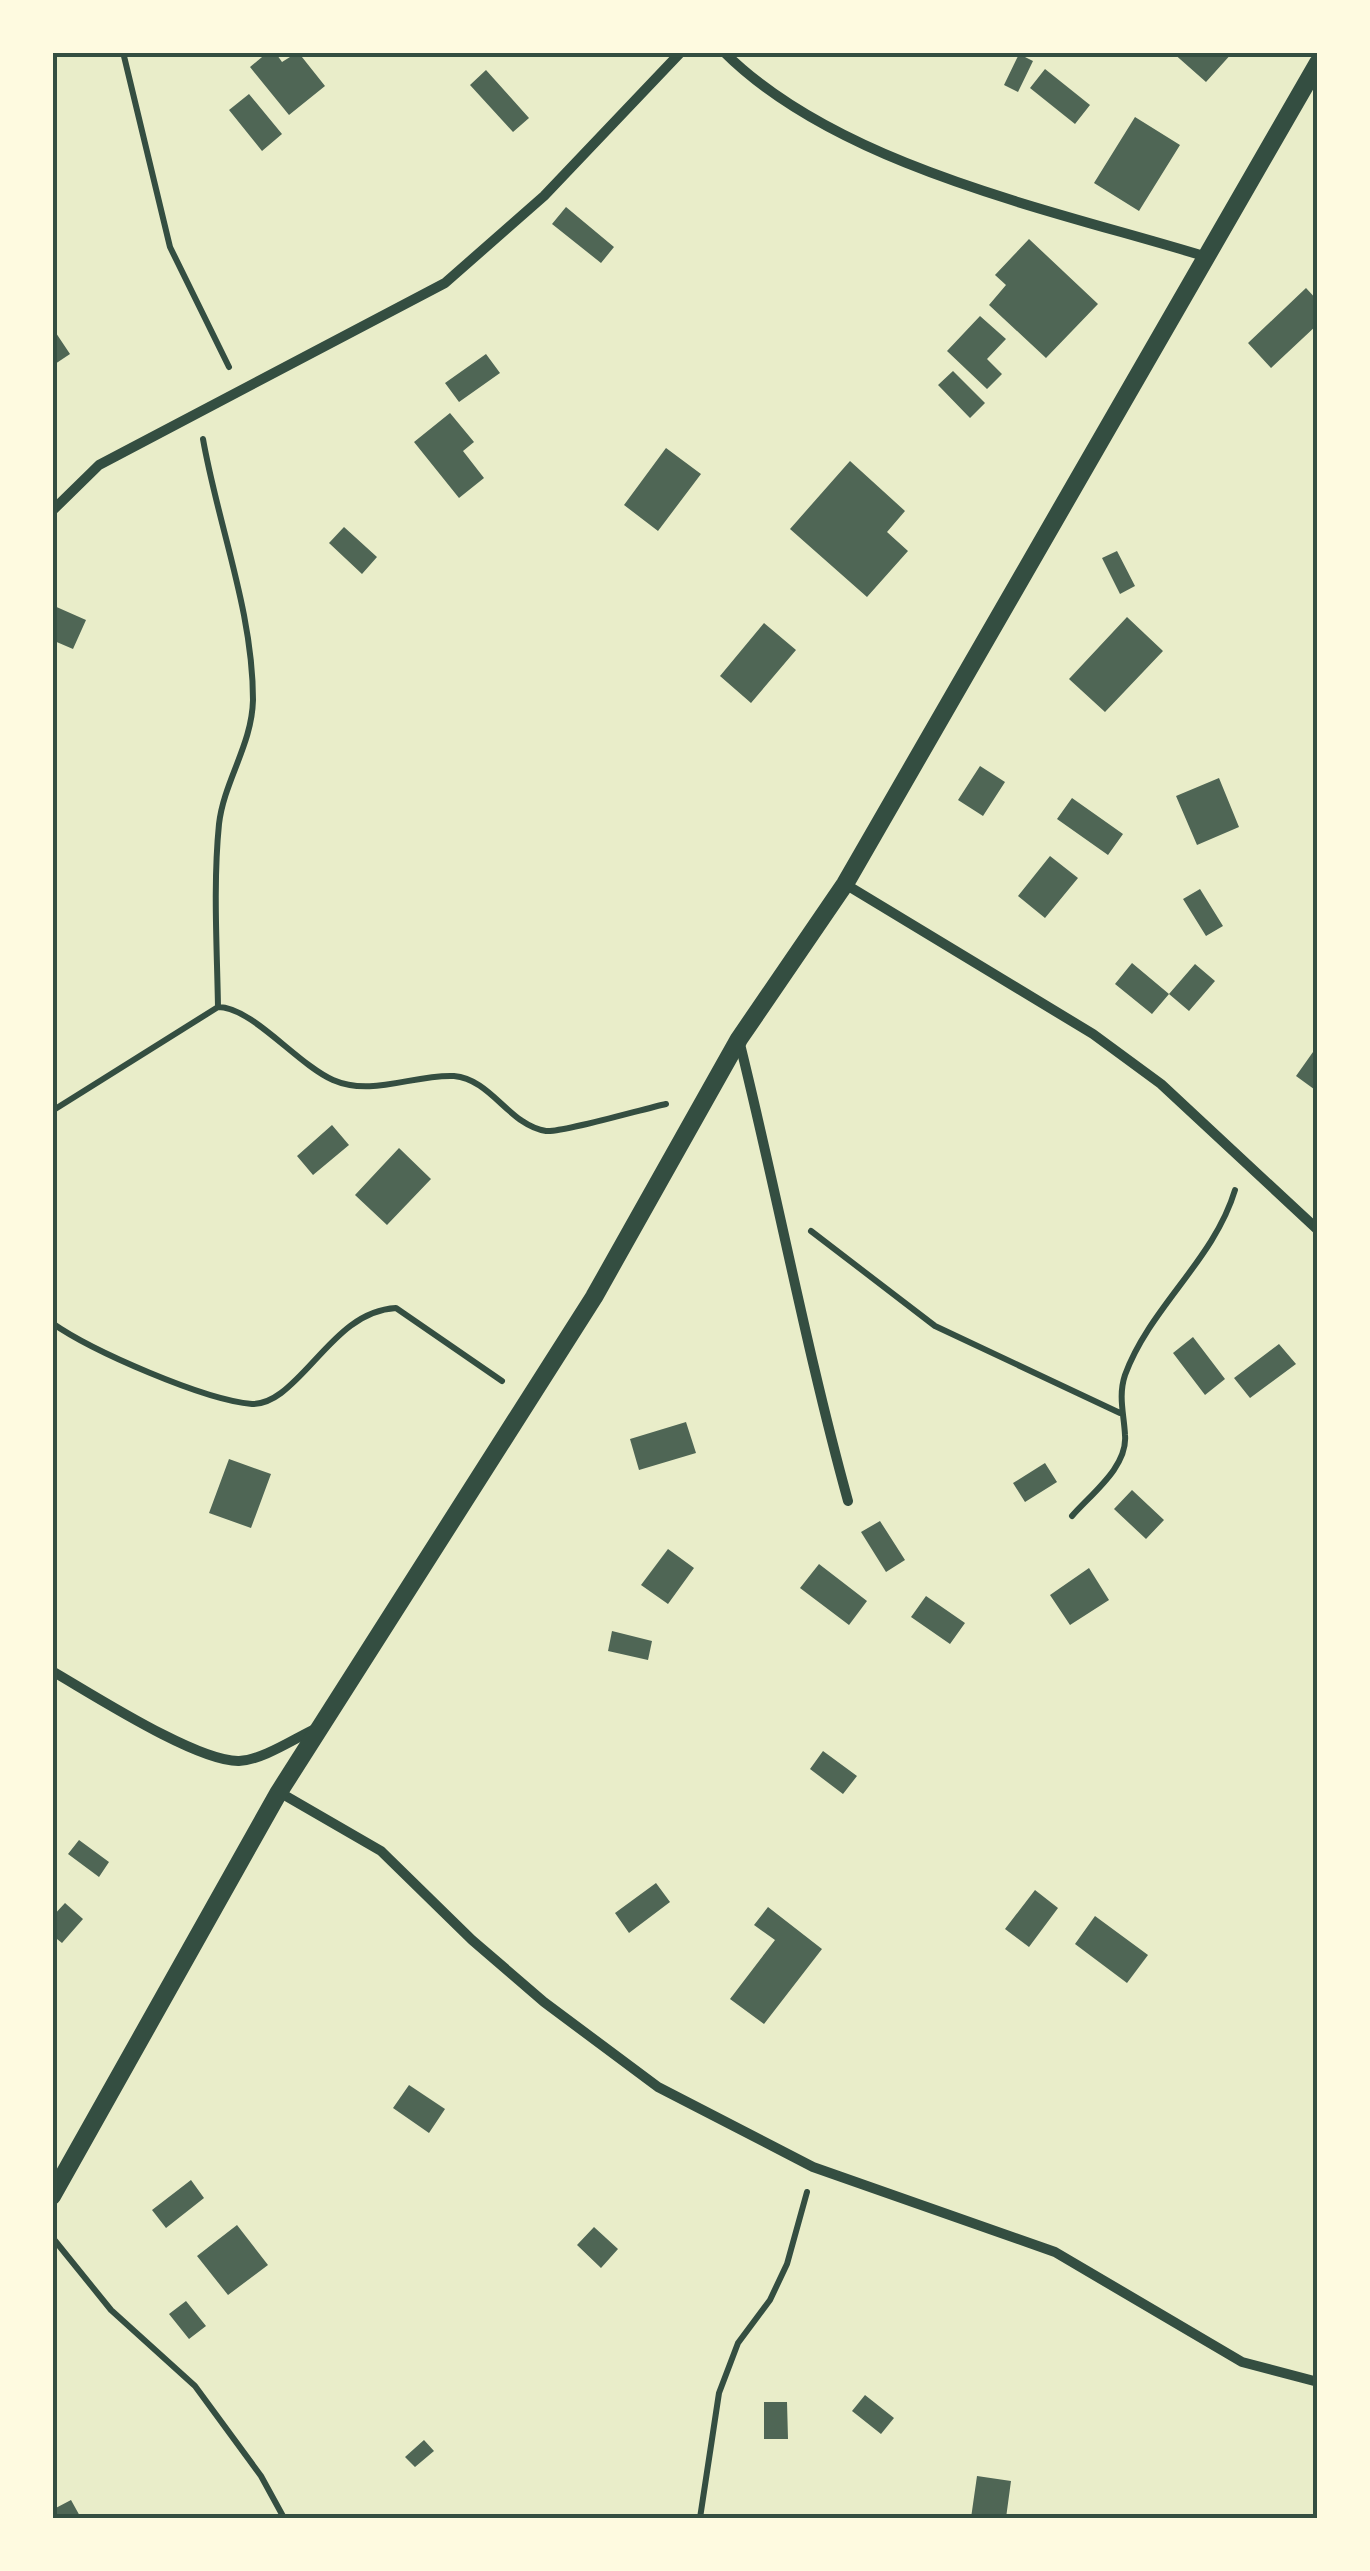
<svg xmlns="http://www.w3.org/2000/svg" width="1370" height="2571" font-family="'PT Serif',serif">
<rect width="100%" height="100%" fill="#e9edc9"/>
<path fill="#4f6655" d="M268,52H275L282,62L298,52L325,86L289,115L250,67Z
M1172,52H1233L1206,82Z
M1019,54L1033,61L1018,92L1004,85Z
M1045,69L1090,105L1075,124L1030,88Z
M486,70L529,118L513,132L470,85Z
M249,94L282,134L262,151L229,110Z
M1135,117L1180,145L1139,211L1094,183Z
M566,207L614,247L601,263L552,224Z
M1029,239L1098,304L1046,358L989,305L1006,285L995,275Z
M1306,288L1318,301V324L1271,368L1248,343Z
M980,316L1006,339L987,359L1002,374L987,389L947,351Z
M52,327L70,354L52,366Z
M486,354L500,373L459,402L445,383Z
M953,371L985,403L970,418L938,385Z
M450,413L474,442L463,451L484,478L459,498L414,442Z
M666,448L701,474L658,531L624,505Z
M850,461L905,511L887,532L908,551L867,597L790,529Z
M344,527L377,557L362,574L329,543Z
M1117,551L1135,586L1120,594L1102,558Z
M52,605L86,620L73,649L52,640Z
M1127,617L1163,651L1105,712L1069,679Z
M764,623L796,650L751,703L720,676Z
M980,766L1005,782L983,816L958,800Z
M1219,778L1239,827L1197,845L1176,796Z
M1072,798L1123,834L1108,855L1057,819Z
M1050,856L1078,878L1045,918L1018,896Z
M1200,889L1223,926L1206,936L1183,899Z
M1132,963L1169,994L1152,1014L1115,984Z
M1195,964L1215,981L1189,1011L1169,994Z
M1313,1052L1318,1055V1092L1296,1076Z
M332,1125L349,1145L313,1175L297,1156Z
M399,1148L431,1179L387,1225L355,1195Z
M1193,1337L1225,1379L1205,1395L1173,1353Z
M1279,1344L1296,1364L1250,1398L1234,1378Z
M686,1422L696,1453L639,1470L630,1439Z
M229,1459L271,1474L251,1528L209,1513Z
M1045,1463L1057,1482L1025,1502L1013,1483Z
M1132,1490L1164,1520L1146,1539L1114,1509Z
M880,1521L905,1560L886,1572L861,1532Z
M668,1549L694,1568L668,1604L641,1585Z
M819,1564L867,1601L849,1625L800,1588Z
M1089,1568L1109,1600L1070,1625L1050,1595Z
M926,1596L965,1623L950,1644L911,1617Z
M612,1631L652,1641L648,1660L608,1651Z
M823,1751L857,1776L843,1794L810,1769Z
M79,1840L109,1862L99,1877L68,1854Z
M656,1883L670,1902L629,1933L615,1913Z
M1035,1890L1058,1908L1029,1947L1005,1929Z
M65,1903L83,1919L62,1943L52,1935V1917Z
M768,1907L822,1949L764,2024L730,1999L775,1940L754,1925Z
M1095,1916L1148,1955L1127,1983L1075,1944Z
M409,2085L445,2109L429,2133L393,2108Z
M191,2180L204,2198L166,2228L152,2210Z
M237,2225L268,2265L228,2295L197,2256Z
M594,2227L618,2249L601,2268L577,2245Z
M186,2301L206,2326L189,2339L169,2314Z
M865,2395L894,2418L881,2434L852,2411Z
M764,2402H787L788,2439H764Z
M424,2440L434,2451L415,2467L405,2457Z
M977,2476L1011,2481L1006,2518H971Z
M71,2500L81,2518H52V2510Z"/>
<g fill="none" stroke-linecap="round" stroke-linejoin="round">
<path stroke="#344e41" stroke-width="6" d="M123,52L170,247L229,367
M203,439C218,525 253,611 253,700C252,745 224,781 219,824C213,884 217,947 218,1007
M52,1111L218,1007C252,1007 297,1064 333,1080C372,1097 414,1074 454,1076C491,1079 510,1126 546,1131C561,1133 643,1109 666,1104
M811,1231L935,1326L1120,1413
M52,1323C92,1351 204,1400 252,1404C262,1404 273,1399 281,1393C318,1365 344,1311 396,1308L502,1381
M1072,1516C1091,1494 1128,1467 1125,1435C1124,1414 1118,1396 1125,1375C1150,1307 1214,1260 1235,1190
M52,2237L111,2310L195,2386L261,2476L284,2518
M700,2518L719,2393L738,2343L770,2300L787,2264L807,2192"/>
<path stroke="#344e41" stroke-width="10" d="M724,52C839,167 1054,210 1207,257
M52,511L99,465L445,283L544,196L681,52
M845,884L1093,1034L1161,1084L1318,1230
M739,1040C777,1193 806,1349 848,1501
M52,1671C92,1694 197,1762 239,1761C263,1760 295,1738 317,1728
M279,1792L381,1851L472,1940L544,2002L658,2087L813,2167L1055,2252L1242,2362L1318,2382"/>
<path stroke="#344e41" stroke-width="18" d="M52,2196L279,1792L594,1297L739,1039L845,884L1318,63"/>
</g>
<rect width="1370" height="2571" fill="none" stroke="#fefae0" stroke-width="110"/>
<rect x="55" y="55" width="1260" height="2461" fill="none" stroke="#344e41" stroke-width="4"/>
</svg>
